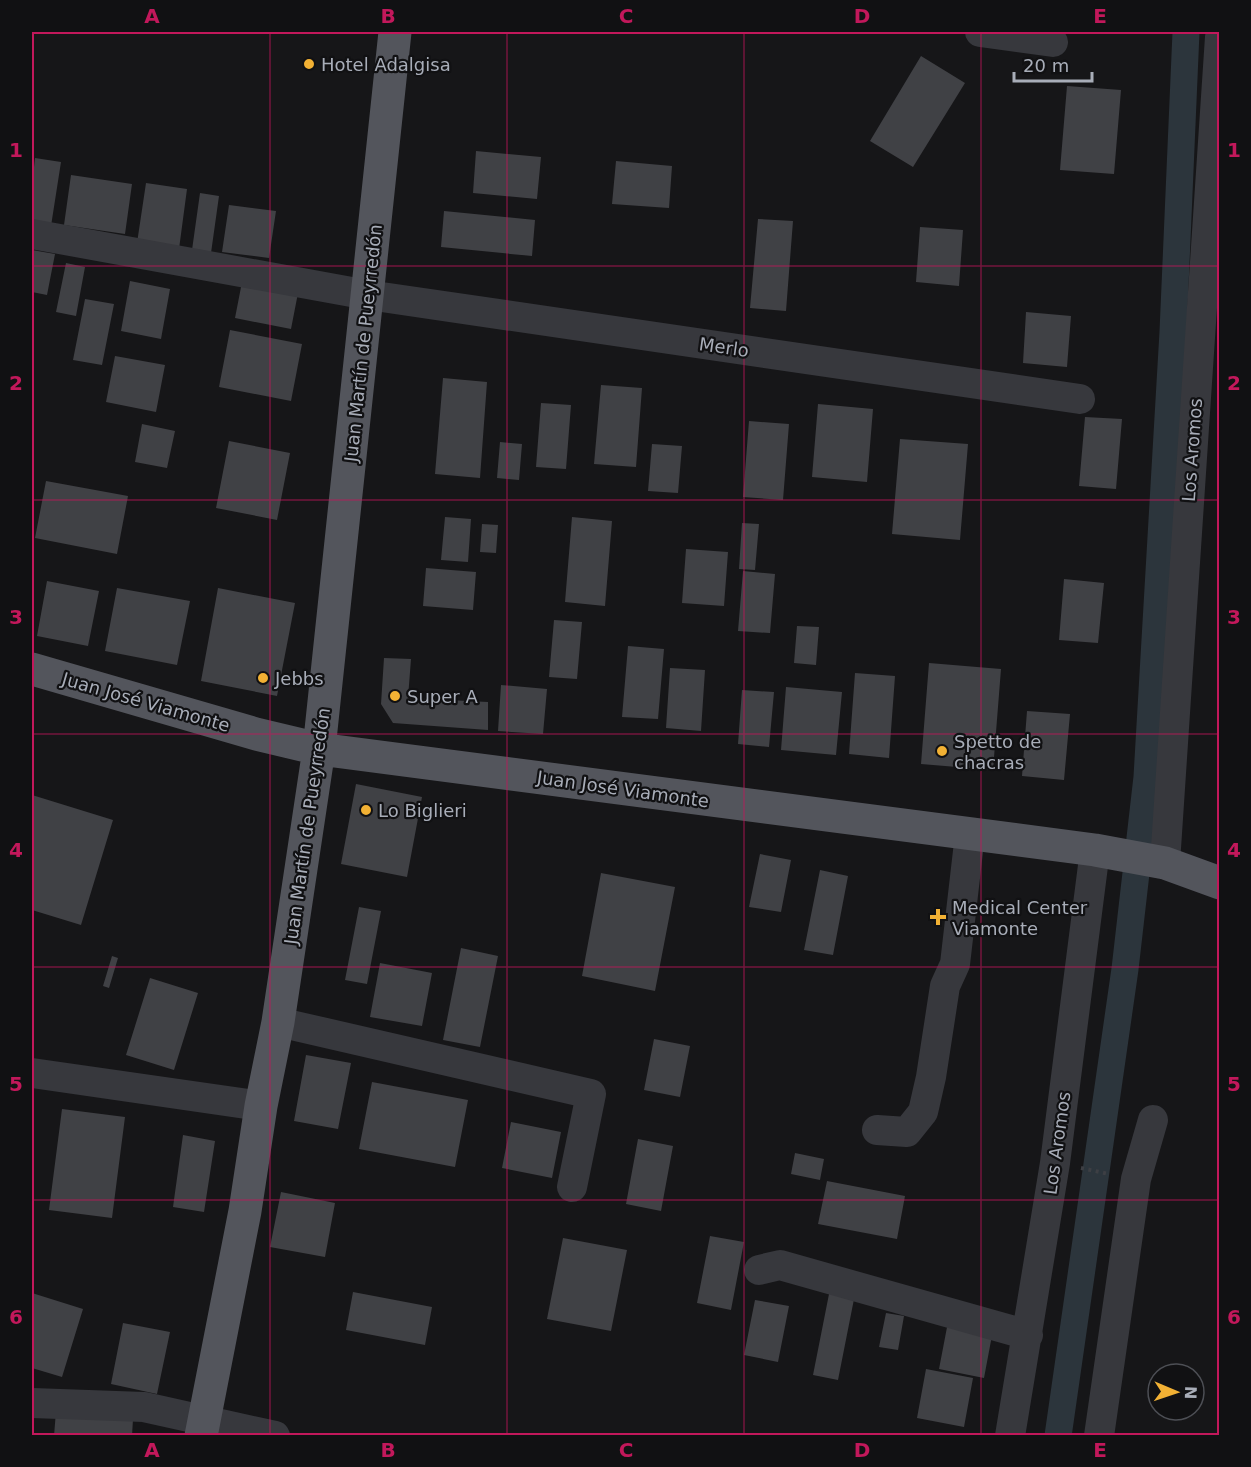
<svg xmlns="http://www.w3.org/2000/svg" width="1251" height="1467" font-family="'DejaVu Sans',sans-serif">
<rect width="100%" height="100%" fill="#161618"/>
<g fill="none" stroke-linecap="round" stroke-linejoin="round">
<path stroke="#2c353c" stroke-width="27" d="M1058,1436L1125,969L1147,777L1173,332L1186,32"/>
</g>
<path fill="#404145" d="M921,56L965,83L913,167L870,141Z
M1067,86L1121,90L1114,174L1060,170Z
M476,151L541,157L537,199L473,193Z
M35,158L61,162L51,226L32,223V185Z
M616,161L672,166L669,208L612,204Z
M71,175L132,184L125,234L64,225Z
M146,183L187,189L179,249L137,243Z
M200,193L219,196L211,253L192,250Z
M229,205L276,211L269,258L222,252Z
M444,211L535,220L532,256L441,247Z
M758,219L793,221L786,311L750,308Z
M920,227L963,230L959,286L916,282Z
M32,250L55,254L47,295L32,292Z
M66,263L85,267L76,316L56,312Z
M130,281L170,289L161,339L121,331Z
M242,282L298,293L291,329L235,318Z
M85,299L114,304L102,365L73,360Z
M1026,312L1071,316L1067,367L1023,363Z
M230,330L302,344L291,401L219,387Z
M115,356L165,365L156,412L106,402Z
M443,378L487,382L480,478L435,474Z
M601,385L642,388L636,467L594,464Z
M541,403L571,405L566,469L536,467Z
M818,404L873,409L867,482L812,477Z
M1085,417L1122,419L1116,489L1079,486Z
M749,421L789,424L783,500L743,497Z
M142,424L175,431L167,468L135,462Z
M900,439L968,444L960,540L892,534Z
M229,441L290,453L277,520L216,508Z
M500,442L522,444L519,480L497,478Z
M652,444L682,446L678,493L648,491Z
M46,481L128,496L117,554L35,538Z
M445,517L471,519L468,562L441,560Z
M572,517L612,521L605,606L565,602Z
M742,523L759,524L755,570L739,569Z
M482,524L498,525L496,553L480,552Z
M686,549L728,552L724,606L682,603Z
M426,568L476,572L473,610L423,606Z
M743,571L775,574L770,633L738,631Z
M1064,579L1104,583L1098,643L1059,640Z
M47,581L99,591L88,646L37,636Z
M117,588L190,601L177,665L105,651Z
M218,588L295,603L277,696L201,681Z
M554,620L582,622L577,679L549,677Z
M797,626L819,627L816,665L794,663Z
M628,646L664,649L658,719L622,717Z
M384,658L411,659L408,698L488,702V730L393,723L381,704Z
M929,663L1001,669L993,770L921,764Z
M670,668L705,670L701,731L666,728Z
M855,673L895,676L889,758L849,754Z
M501,685L547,689L543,734L498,731Z
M786,687L842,692L836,755L781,750Z
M742,690L774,692L769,747L738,744Z
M1027,711L1070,714L1064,780L1022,776Z
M356,784L422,797L407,877L341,864Z
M32,795L113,820L81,925L32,910Z
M760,854L791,860L781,912L749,907Z
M820,870L848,876L833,955L804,950Z
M601,873L675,887L655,991L582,976Z
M359,907L381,911L367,984L345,980Z
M461,948L498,956L480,1047L443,1040Z
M112,956L118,958L109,988L103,986Z
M380,963L432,973L422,1026L370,1017Z
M150,978L198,993L174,1070L126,1055Z
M654,1039L690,1046L680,1097L644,1090Z
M306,1055L351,1063L338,1129L294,1121Z
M372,1082L468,1100L455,1167L359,1149Z
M62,1109L125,1117L112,1218L49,1210Z
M511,1122L561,1132L552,1178L502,1168Z
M183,1135L215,1141L204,1212L173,1207Z
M638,1139L673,1146L661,1211L626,1204Z
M795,1153L824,1159L820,1180L791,1174Z
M827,1181L905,1196L897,1239L818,1224Z
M281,1192L335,1203L325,1257L270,1247Z
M710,1236L744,1242L731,1310L697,1303Z
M563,1238L627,1250L611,1331L547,1319Z
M830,1289L855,1294L838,1380L813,1375Z
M353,1292L432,1307L425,1345L346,1330Z
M32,1293L83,1309L62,1377L32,1368Z
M755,1300L789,1306L778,1362L744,1355Z
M886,1313L904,1316L898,1350L879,1347Z
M948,1322L993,1330L984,1378L939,1369Z
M123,1323L170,1332L157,1394L111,1384Z
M926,1369L973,1378L964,1427L917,1418Z
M56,1411L133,1419L132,1436H54Z"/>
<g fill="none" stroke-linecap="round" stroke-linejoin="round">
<path stroke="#3d3f44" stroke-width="4" stroke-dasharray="3 4.5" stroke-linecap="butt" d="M1081,1168L1109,1174"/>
<path stroke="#37383d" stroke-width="30" d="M980,32L1053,42
M32,234L368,295L1080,399
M1165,863L1220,37
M278,1022L591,1094L572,1187
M32,1073L261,1106
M877,1130L907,1132L923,1112L931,1077L945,986L955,964L970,834
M759,1270L780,1265L1028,1335
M32,1403L144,1407L275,1436
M1010,1436L1055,1163L1095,850
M1099,1436L1136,1179L1153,1120"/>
<path stroke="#53555c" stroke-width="33" d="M32,669L256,734L319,749L1095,850L1165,863L1220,883
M201,1436L245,1211L261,1106L278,1022L319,749L395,32"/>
</g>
<path fill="none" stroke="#c2185b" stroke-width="1.5" stroke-opacity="0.55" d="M270,32V1436M507,32V1436M744,32V1436M981,32V1436M32,266H1220M32,500H1220M32,734H1220M32,967H1220M32,1200H1220"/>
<g fill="#f2b134" stroke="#111113" stroke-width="2">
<circle cx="309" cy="64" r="6"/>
<circle cx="263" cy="678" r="6"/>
<circle cx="395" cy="696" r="6"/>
<circle cx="942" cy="751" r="6"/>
<circle cx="366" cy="810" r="6"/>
<path d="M935 908h6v6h6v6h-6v6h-6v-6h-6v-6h6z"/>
</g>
<g text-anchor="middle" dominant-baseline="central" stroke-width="4.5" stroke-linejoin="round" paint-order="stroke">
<g font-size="18" fill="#a8adb8" stroke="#111113" text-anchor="start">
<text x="321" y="64">Hotel Adalgisa</text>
<text x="275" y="678">Jebbs</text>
<text x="407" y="696">Super A</text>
<text x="954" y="741">Spetto de<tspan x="954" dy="21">chacras</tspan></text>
<text x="378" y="810">Lo Biglieri</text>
<text x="952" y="907">Medical Center<tspan x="952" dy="21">Viamonte</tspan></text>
</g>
<g font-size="18" fill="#a8adb8" stroke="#111113">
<text transform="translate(363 343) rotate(-84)">Juan Martín de Pueyrredón</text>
<text transform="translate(724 347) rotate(8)">Merlo</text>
<text transform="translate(1192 450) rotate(-86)">Los Aromos</text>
<text transform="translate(146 702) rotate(16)">Juan José Viamonte</text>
<text transform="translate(623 789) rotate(8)">Juan José Viamonte</text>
<text transform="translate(307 826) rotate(-82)">Juan Martín de Pueyrredón</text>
<text transform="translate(1057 1143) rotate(-82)">Los Aromos</text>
</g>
</g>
<rect width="1251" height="1467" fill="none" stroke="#111113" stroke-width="66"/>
<g transform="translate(1176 1392) rotate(92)"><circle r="28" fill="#111113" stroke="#4d4f55" stroke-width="1.5"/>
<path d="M0-4.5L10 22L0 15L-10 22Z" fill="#f2b134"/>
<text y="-9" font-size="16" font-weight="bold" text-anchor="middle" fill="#a8adb8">N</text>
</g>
<path d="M1014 72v9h78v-9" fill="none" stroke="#a8adb8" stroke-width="3"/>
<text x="1023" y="72" font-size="18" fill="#a8adb8" stroke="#111113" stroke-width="4.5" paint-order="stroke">20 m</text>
<rect x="33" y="33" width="1185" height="1401" fill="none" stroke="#c2185b" stroke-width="2"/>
<g font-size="20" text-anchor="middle" font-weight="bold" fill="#c2185b">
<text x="152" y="23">A</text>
<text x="388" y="23">B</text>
<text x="626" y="23">C</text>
<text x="862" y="23">D</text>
<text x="1100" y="23">E</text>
<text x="16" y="157">1</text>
<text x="1234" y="157">1</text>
<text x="16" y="390">2</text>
<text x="1234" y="390">2</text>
<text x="16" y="624">3</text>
<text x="1234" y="624">3</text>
<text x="16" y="857">4</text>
<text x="1234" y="857">4</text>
<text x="16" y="1091">5</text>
<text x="1234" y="1091">5</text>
<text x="16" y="1324">6</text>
<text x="1234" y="1324">6</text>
<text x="152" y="1457">A</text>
<text x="388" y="1457">B</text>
<text x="626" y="1457">C</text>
<text x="862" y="1457">D</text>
<text x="1100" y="1457">E</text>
</g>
</svg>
